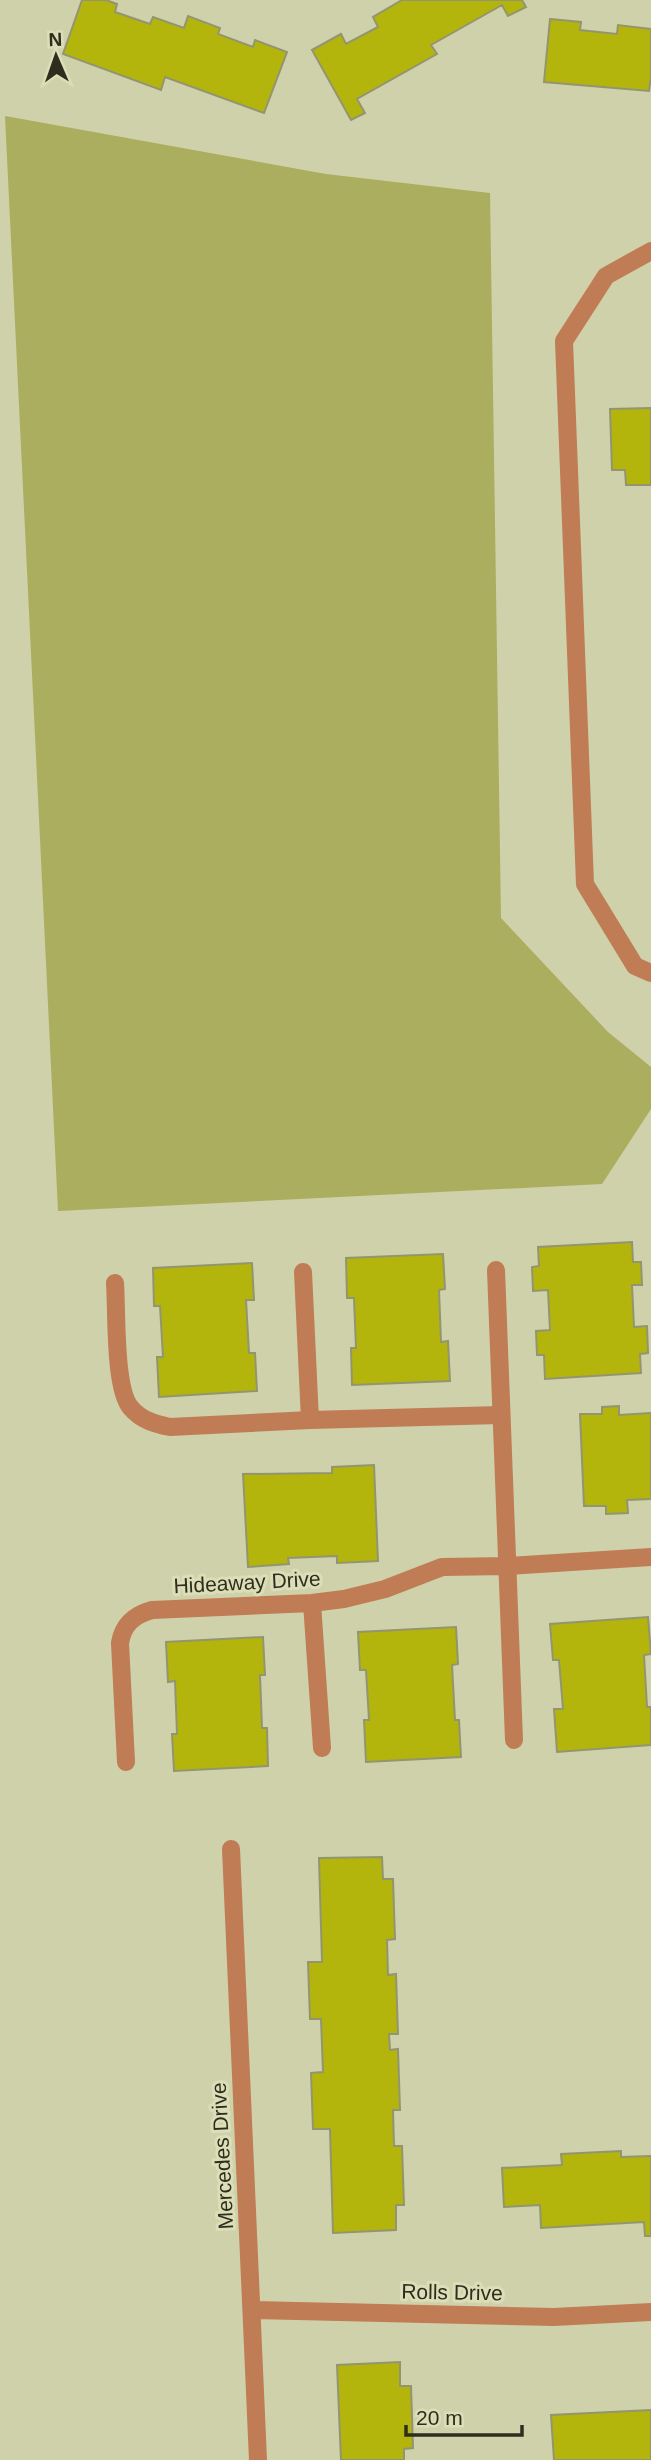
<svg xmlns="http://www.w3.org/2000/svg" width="651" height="2460" font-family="Arial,sans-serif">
<rect width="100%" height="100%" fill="#cfd1aa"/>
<path fill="#abae5f" d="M5,116L326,174L490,193L501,918L608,1032L651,1067V1109L602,1184L58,1211Z"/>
<path fill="#b4b50c" stroke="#939570" stroke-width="2" d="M82,0H106L117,4L115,12L150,24L153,17L184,28L188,16L220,28L218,34L253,47L255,40L287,52L264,113L165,77L161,90L63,54Z
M402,0H522L526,7L508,16L502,5L431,45L437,54L357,99L365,113L351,120L312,50L341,34L346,44L378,27L373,17Z
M550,19L581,22L580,30L617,34L618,25L651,29V77L649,91L544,82Z
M651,408V485H626L625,470H612L610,409Z
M632,1242L633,1262H641L642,1285H632L634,1327L647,1326L648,1353L640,1354L641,1373L545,1379L544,1355H537L536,1331L550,1330L548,1290L533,1291L532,1267L539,1266L538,1247Z
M443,1254L445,1289L439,1290L441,1342L448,1341L450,1381L352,1385L351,1348H356L354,1298H347L346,1258Z
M252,1263L254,1300H246L249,1353H255L257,1391L159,1397L157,1357H163L160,1306H154L153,1268Z
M619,1406V1415L651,1413V1499L627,1500L628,1513L606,1514V1506H584L580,1414H602V1407Z
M374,1465L378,1561L337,1563V1556L288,1558L289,1564L248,1567L243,1474L332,1473V1467Z
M648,1617L651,1654L644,1655L647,1707H651V1745L557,1752L554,1709H563L559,1660H553L550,1624Z
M456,1627L458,1664L452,1665L455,1720H459L461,1757L366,1762L364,1720H369L366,1670H360L358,1632Z
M263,1637L265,1675H260L262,1728H267L268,1766L174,1771L172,1734H177L175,1681L168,1682L166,1642Z
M382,1857L383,1879H393L395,1939L387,1940L388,1975L396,1974L398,2034H389L390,2050L398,2049L400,2110H393L394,2146H402L404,2205H396V2230L333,2233L330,2129H313L311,2073L323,2072L321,2019H310L308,1962H322L319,1858Z
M621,2151V2157L651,2156V2236H645L644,2222L541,2228L540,2205L504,2207L502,2168L562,2165L561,2154Z
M400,2362V2386H411L413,2448L404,2449V2460H341L337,2365Z
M651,2410V2460H554L551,2415Z"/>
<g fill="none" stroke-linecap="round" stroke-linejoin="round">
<path stroke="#bf7c55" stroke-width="18" d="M651,251L606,276L564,341L585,884L635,966L651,973
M496,1270L514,1740
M303,1272L310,1420
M115,1283C117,1310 114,1390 131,1408C141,1420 155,1424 170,1427L310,1420L501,1415
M312,1603L322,1748
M126,1762L120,1643C123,1624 134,1615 152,1610L312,1603L344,1599L385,1589L442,1567L507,1566L651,1557
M231,1849L258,2460
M252,2310L554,2317L651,2312"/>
</g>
<g text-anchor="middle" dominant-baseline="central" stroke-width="6" stroke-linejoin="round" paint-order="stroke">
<g font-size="21" fill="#2e2e1f" stroke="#dcdeb7">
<text transform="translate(247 1582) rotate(-3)">Hideaway Drive</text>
<text transform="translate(222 2156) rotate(-93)">Mercedes Drive</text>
<text transform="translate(452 2292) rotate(1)">Rolls Drive</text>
</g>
</g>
<g transform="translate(56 56) rotate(358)" stroke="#dcdeb7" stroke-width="5" paint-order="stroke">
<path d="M0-5L12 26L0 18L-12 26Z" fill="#2e2e1f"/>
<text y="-10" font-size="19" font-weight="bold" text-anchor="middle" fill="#2e2e1f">N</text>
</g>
<path d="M406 2425v10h116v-10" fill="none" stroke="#2e2e1f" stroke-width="3.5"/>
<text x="416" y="2425" font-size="21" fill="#2e2e1f" stroke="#dcdeb7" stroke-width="5" paint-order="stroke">20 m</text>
</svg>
